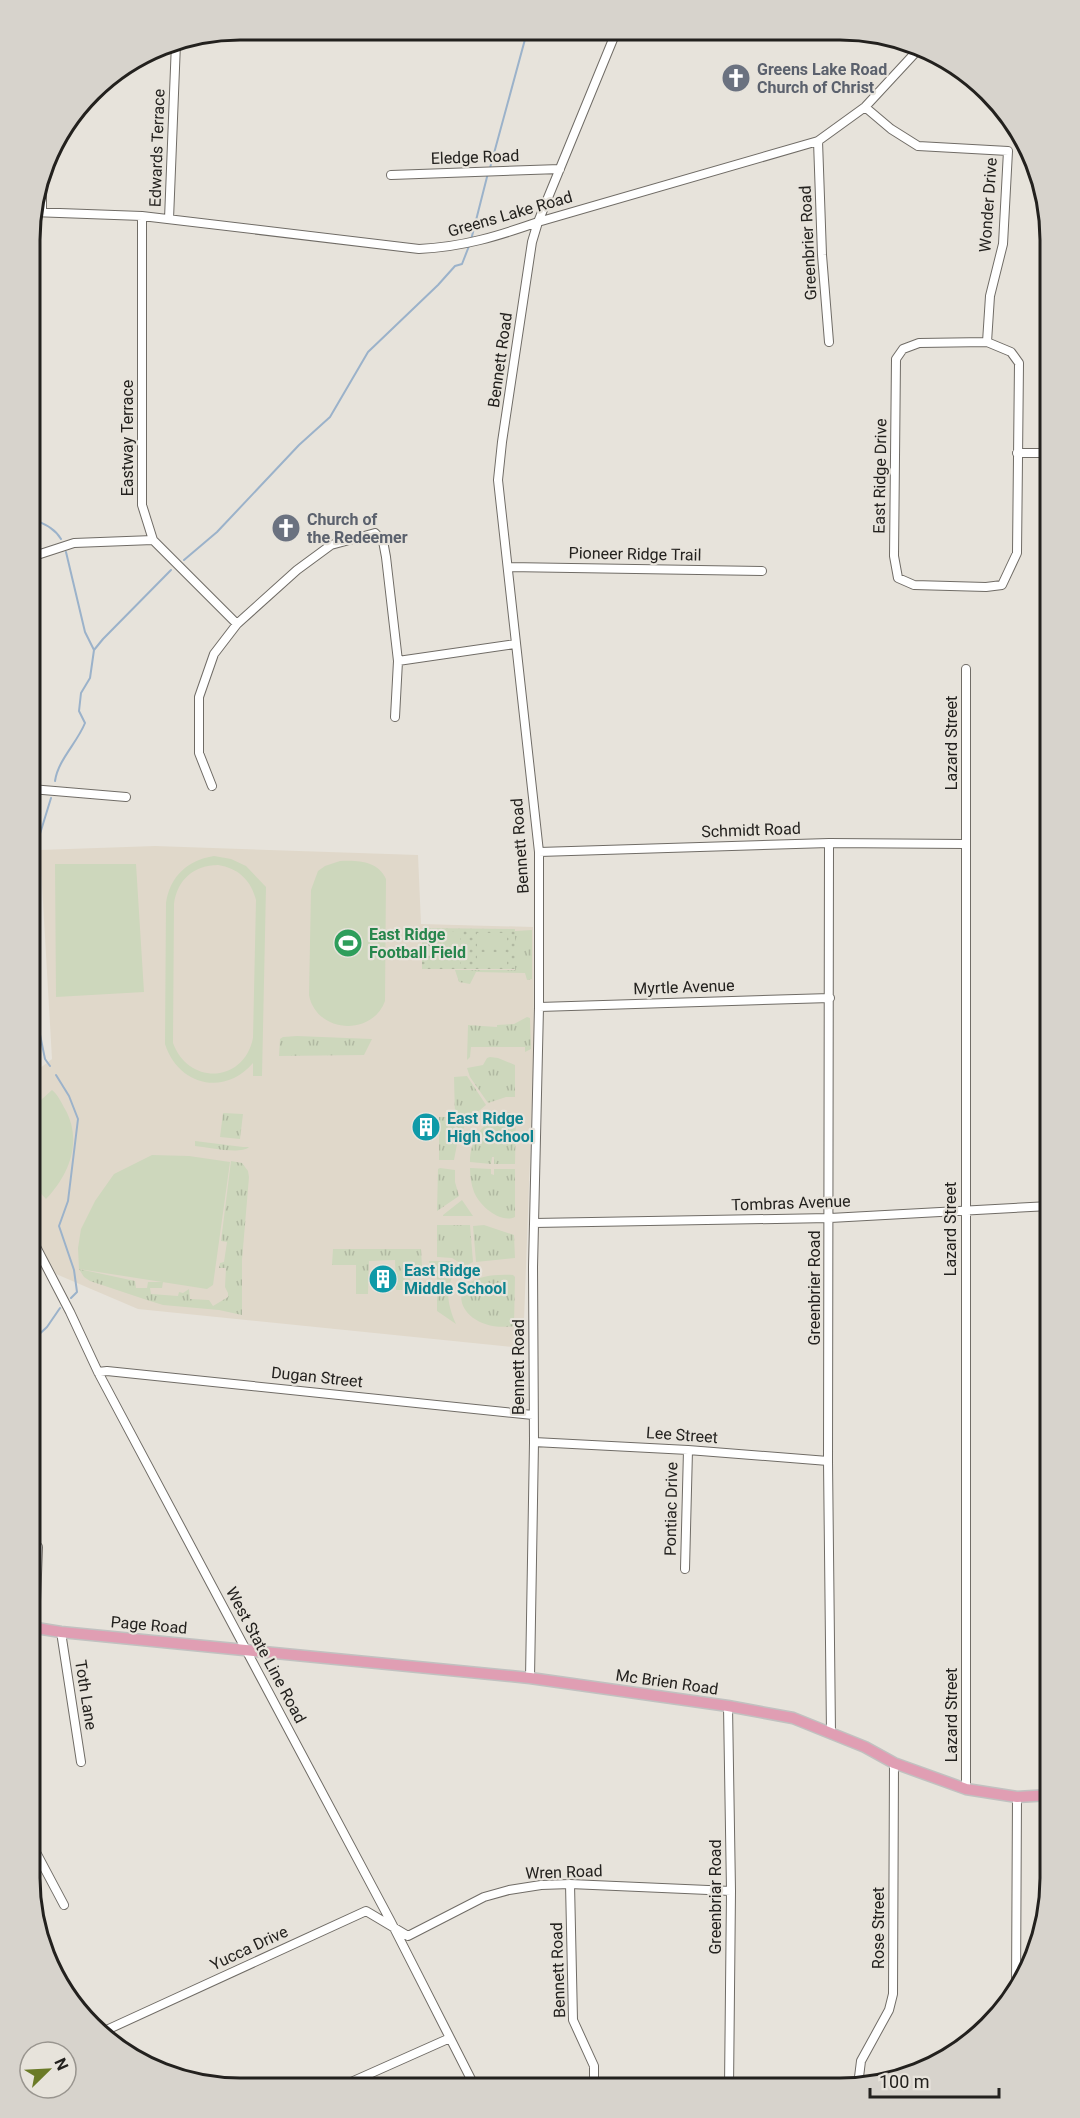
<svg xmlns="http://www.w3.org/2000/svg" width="1080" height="2118" font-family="Roboto,sans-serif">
<defs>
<pattern id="grass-tufts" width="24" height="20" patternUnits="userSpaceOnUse" patternTransform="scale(1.5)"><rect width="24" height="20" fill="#cdd7bc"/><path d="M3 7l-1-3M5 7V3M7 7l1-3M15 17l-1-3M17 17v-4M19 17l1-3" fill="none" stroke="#b0b8a1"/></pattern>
<pattern id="park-dots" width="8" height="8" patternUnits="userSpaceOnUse" patternTransform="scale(1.5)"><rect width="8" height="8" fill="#cdd7bc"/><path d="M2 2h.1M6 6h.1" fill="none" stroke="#b0b8a1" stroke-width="1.8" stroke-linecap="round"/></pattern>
</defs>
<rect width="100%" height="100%" fill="#e7e3db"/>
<path fill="#e0d8ca" d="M155,846L418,855L421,924L533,927L534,1048L523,1348L138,1309L56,1274L31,1227V1075L52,1059L40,850Z"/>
<path fill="url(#grass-tufts)" d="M532,930V979L527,980L525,973L476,972L470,984L459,982L455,970H515V931Z
M527,1017L530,1018L531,1049L525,1052V1047H471L470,1057L467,1060L468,1025L497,1027V1025L514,1024Z
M297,1036L372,1039L364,1055L279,1056L280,1039L283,1037Z
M490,1057L498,1058L515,1065V1097H506L488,1103L470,1077L467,1068L483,1065L487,1058Z
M467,1076L486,1105L468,1120L461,1133L450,1118L455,1117L454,1077Z
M509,1112L516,1115L515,1164H494V1157H492L491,1164L470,1162C470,1137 485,1119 509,1112Z
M223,1113L243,1114L240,1139L220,1137Z
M439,1117H448L459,1134L454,1160H439Z
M195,1141L243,1147H249C240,1155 208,1147 195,1146Z
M231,1161L242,1163L248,1171L249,1177L242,1260V1315L219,1310L163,1305L150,1301L90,1281L84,1277L79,1269L135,1281L136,1288H147L148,1282H163L162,1288H150L151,1294L178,1296L179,1292L183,1293L189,1289L190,1299L209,1300L213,1306L228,1297V1293L225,1287L226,1268H219L220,1263L224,1262L227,1242L221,1241Z
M440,1168L455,1170V1182L459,1196L437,1211L438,1169Z
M470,1168L491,1169V1174L494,1175V1169H515V1217C500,1224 479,1205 474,1192C471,1184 470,1176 470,1168Z
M462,1200L473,1216H443V1215Z
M437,1225H470L473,1262L465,1266L452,1258L437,1257Z
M484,1225L514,1235L515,1258L476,1262L473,1226Z
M333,1249H421L422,1267L410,1268L411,1293L403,1294V1290H396L395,1260L369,1261L368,1294H356V1265H332Z
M429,1261H451L460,1269C442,1283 448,1306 456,1324L437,1311V1268L430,1267Z
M513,1275L515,1277L514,1326C457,1335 432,1270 513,1275Z"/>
<path fill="url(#park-dots)" d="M422,928L515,929V969H422Z"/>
<path fill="#cdd7bc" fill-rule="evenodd" d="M214,856L231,859L246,866L266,887L262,1076H253V1063C224,1097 178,1085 165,1044L166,903C170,876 188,860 214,856ZM218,865C238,868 251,880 256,900L253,1038C244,1083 189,1086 173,1043L174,904C177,880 194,865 218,865Z
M340,861C358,860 378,861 386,879L385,1001C372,1037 316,1033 309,995L311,890L318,871L325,866Z
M55,864H136L144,992L56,997Z
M430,932H460V946H430Z
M477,933H507V947H477Z
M430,951H460V965H430Z
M477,952H507V965L477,966Z
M52,1090C58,1095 61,1102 65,1109C83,1141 69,1175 46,1199L31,1183V1109Z
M152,1155L189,1156L230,1162L213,1285L207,1289L79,1269L78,1248L81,1229L95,1201L114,1174Z"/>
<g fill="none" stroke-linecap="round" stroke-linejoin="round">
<path stroke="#9bb2ca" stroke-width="2" d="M490,168L527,32
M471,240L488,173
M31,518C43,524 54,527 61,539
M66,552L85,632L94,650
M184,560L217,532L299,445L330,417L368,352L438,285L455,266L462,264L469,246
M55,781C58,760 77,743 85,723L79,711L81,693L90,678L94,650L103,639L171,570
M50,1066L45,1059L36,1015L32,966L37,898L35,850L51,798
M56,1075L69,1096L78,1119L68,1201L59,1226L74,1270L77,1292L71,1298
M31,1351L33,1340L47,1327L60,1308"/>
<g stroke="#706c66" stroke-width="10">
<path id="minor" d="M865,107L891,129L918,146L1008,151L1003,244L990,296L987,342
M818,141L822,255L829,342
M391,175L560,169
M42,181V211
M32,212L142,216L419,249C463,247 498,236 538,222L818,141L865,107L916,52
M142,216V505L153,540L237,624
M169,219L176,43
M987,342L1011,352L1019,363L1017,553L1002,585L986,587L914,585L898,578L894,556L896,359L903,349L919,343Z
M1017,453H1050
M31,557L74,543L153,540
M508,567L762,571
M398,661L515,644
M212,786L199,753V697L214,654L237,624L297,570L331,545L375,533L383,541L386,557L398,661L395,717
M31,789L126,797
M829,843L828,1461L831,1733
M539,852L829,843L965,844
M539,1007L830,998
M534,1223L830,1218L1050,1206
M31,1237L70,1312L98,1372L390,1920L475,2087
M98,1372L107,1371L533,1415
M534,1442L688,1450L828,1461
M685,1569L688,1450
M35,1628L38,1547
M61,1632L81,1762
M530,1678L534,1442L533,1267L539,1007V852L498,480L502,442L532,242L538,222L616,32
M728,1706L731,1891L729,2088
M966,1789V669
M30,1841L64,1905
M570,1884L573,2020L594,2066V2087
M1016,1989L1017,1797
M100,2033L366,1911L408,1936L484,1897L509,1890L541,1885L570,1884L731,1891
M858,2085L861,2061L889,2010L893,1994L894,1763
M340,2087L450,2038"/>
</g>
<g stroke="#c1c1c0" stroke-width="13">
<path id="major" d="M30,1627L61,1632L530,1678L728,1706L793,1718L865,1747L894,1763L966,1789L1017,1797L1050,1795"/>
</g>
<use href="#minor" stroke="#fff" stroke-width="8"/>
<use href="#major" stroke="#e09eb3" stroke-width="10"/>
</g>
<defs>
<g id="church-disc" transform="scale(1.5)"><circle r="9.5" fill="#6b7280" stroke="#e7e3db"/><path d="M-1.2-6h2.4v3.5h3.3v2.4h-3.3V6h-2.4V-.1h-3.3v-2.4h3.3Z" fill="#fff"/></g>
<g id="stadium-disc" transform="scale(1.5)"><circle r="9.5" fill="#2e9e5b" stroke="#e7e3db"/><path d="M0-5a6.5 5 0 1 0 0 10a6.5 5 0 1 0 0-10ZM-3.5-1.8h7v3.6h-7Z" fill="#fff"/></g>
<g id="building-disc" transform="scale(1.5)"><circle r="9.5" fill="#0f9aa8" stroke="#e7e3db"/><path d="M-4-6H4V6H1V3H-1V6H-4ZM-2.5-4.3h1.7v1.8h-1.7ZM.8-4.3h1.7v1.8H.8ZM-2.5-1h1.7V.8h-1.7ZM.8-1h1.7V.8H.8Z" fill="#fff"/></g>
</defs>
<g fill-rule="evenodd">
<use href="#church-disc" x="736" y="78"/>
<use href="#church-disc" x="286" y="528"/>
<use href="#stadium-disc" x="348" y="943"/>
<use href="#building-disc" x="426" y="1127"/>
<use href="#building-disc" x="383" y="1279"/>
</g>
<g text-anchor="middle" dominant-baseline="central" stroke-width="4.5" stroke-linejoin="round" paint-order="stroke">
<g font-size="16" font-weight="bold" fill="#5b616d" stroke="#e7e3db" text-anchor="start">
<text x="757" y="69">Greens Lake Road<tspan x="757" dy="18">Church of Christ</tspan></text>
<text x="307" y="519">Church of<tspan x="307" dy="18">the Redeemer</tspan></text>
</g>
<g font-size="16" fill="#23211e" stroke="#e7e3db">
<text transform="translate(157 148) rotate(-88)">Edwards Terrace</text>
<text transform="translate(475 157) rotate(-2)">Eledge Road</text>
<text transform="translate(988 205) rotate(-86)">Wonder Drive</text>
<text transform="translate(510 214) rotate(-16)">Greens Lake Road</text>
<text transform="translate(808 243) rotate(-93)">Greenbrier Road</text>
<text transform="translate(500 360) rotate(-82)">Bennett Road</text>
<text transform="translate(127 438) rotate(-90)">Eastway Terrace</text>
<text transform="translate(880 476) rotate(-89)">East Ridge Drive</text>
<text transform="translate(635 554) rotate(1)">Pioneer Ridge Trail</text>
<text transform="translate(951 743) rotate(-90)">Lazard Street</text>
<text transform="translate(751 830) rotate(-2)">Schmidt Road</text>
<text transform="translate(520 846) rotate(-94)">Bennett Road</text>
<text transform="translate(684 987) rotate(-2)">Myrtle Avenue</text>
<text transform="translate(791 1203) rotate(-2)">Tombras Avenue</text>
<text transform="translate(950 1229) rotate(-90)">Lazard Street</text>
<text transform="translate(814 1288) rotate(-90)">Greenbrier Road</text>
<text transform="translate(518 1367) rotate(-90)">Bennett Road</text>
<text transform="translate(317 1377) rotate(6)">Dugan Street</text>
<text transform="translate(682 1435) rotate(4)">Lee Street</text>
<text transform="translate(671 1509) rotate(-89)">Pontiac Drive</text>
<text transform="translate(149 1625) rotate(5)">Page Road</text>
<text transform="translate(266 1655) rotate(62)">West State Line Road</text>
<text transform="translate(667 1682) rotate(8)">Mc Brien Road</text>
<text transform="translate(86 1695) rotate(81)">Toth Lane</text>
<text transform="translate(951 1715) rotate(-90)">Lazard Street</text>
<text transform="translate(564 1872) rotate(-2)">Wren Road</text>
<text transform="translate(715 1897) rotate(-90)">Greenbriar Road</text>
<text transform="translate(878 1928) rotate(-90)">Rose Street</text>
<text transform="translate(249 1948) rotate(-25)">Yucca Drive</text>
<text transform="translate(558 1970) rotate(-92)">Bennett Road</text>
</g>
<g font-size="16" font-weight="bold" fill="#27864d" stroke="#e7e3db" text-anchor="start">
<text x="369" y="934">East Ridge<tspan x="369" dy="18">Football Field</tspan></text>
</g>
<g font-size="16" font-weight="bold" fill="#0d838f" stroke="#e7e3db" text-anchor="start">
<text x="447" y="1118">East Ridge<tspan x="447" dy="18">High School</tspan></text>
<text x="404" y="1270">East Ridge<tspan x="404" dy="18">Middle School</tspan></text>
</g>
</g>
<path d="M0 0H1080V2118H0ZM240 40H840A200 200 0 0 1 1040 240V1878A200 200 0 0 1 840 2078H240A200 200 0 0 1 40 1878V240A200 200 0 0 1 240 40Z" fill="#d7d3cc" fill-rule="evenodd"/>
<path fill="none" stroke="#23211e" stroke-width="3" d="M240 40H840A200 200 0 0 1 1040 240V1878A200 200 0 0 1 840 2078H240A200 200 0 0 1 40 1878V240A200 200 0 0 1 240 40Z"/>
<g transform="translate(48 2070) rotate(66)"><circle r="28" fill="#e7e3db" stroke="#99958f" stroke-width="1.5"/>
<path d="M0-4.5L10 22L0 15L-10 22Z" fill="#6a7a27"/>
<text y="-9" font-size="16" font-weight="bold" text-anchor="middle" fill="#23211e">N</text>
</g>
<path d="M870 2088v9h129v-9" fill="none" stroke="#23211e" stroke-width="3"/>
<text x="879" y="2088" font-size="18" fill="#23211e" stroke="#e7e3db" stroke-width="4.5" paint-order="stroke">100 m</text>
</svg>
